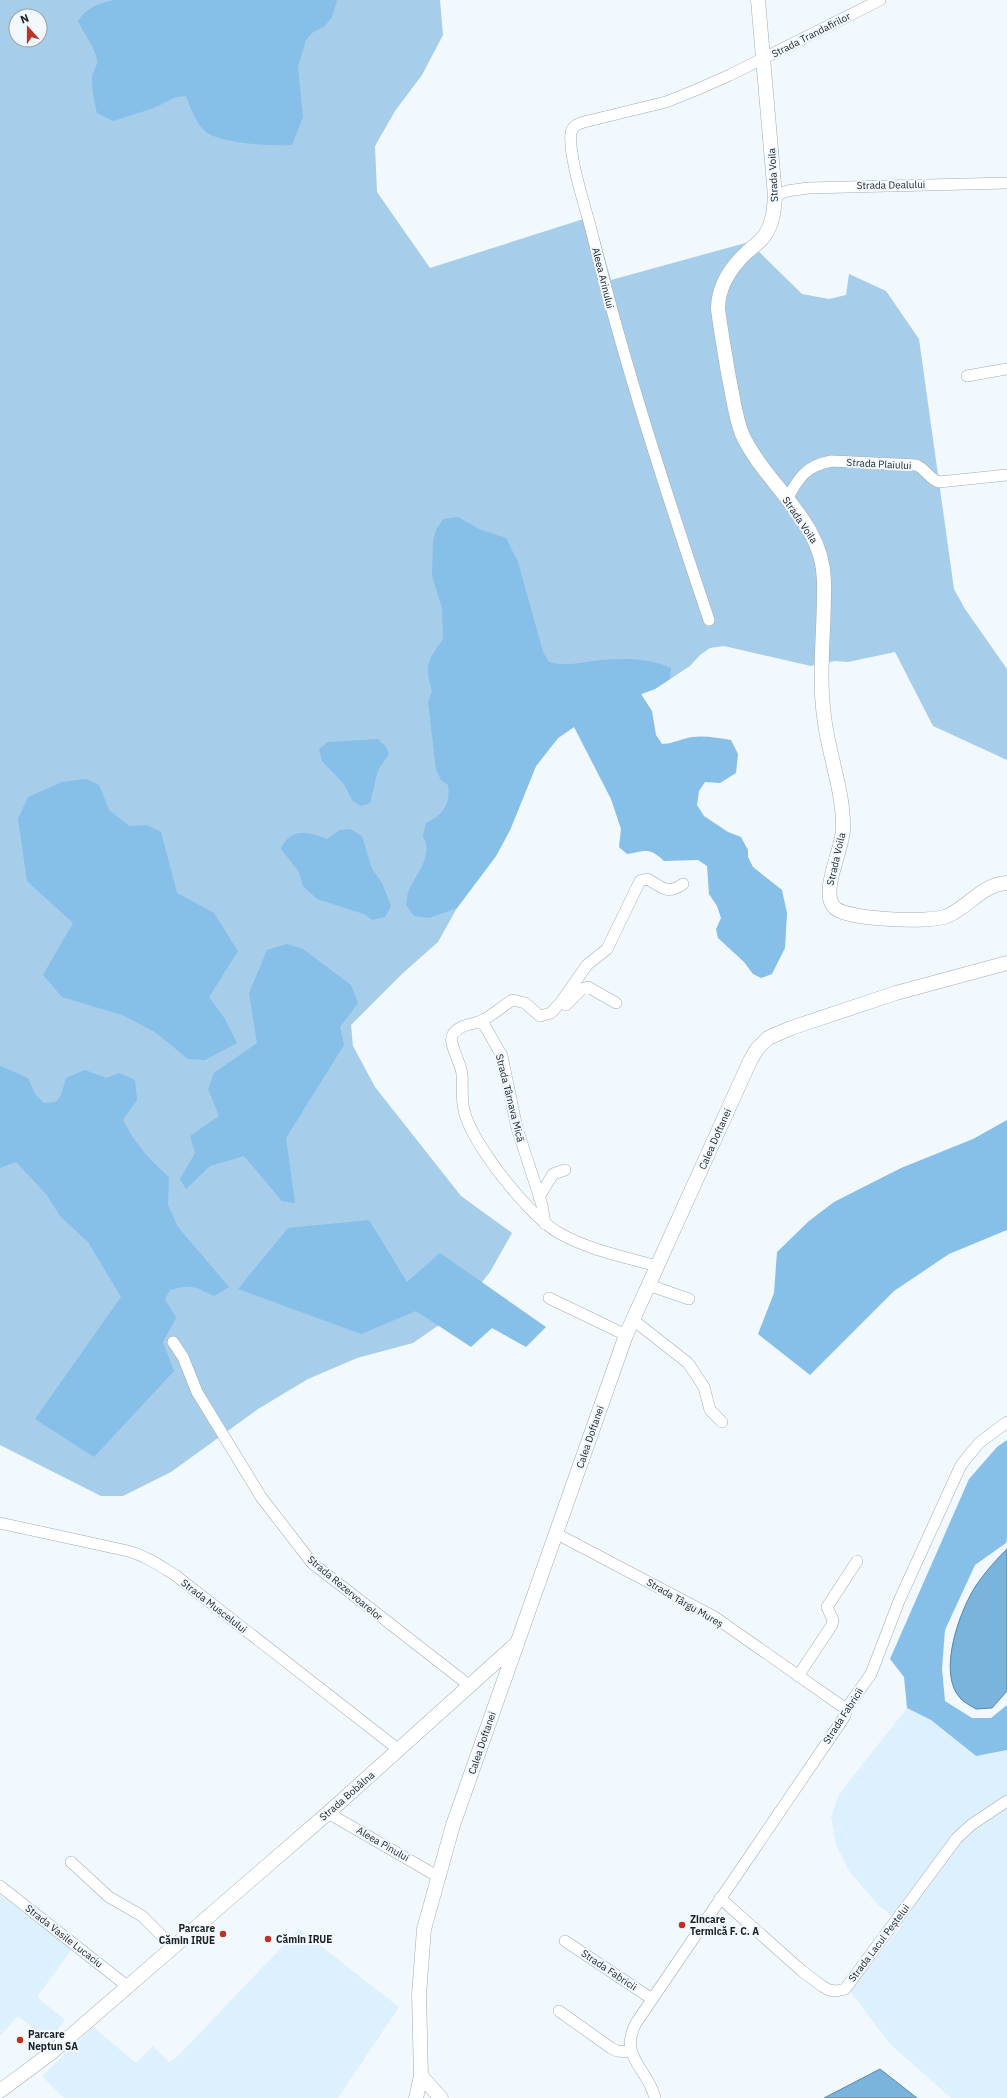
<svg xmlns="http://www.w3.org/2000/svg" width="1007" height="2098" font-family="'IBM Plex Sans',sans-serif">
<rect width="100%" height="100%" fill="#f1f8fe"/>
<path fill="#ddf0fe" d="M907,1708L931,1720L975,1756L1007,1750V2098H951L889,2043L850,1991L903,1924L878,1905L849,1871L836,1845L831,1817L839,1794Z
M0,1895L72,1949L37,1997L65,2020L49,2040L18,2016L0,2036Z
M299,1929L399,2007L338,2098H64L42,2076L93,2027L136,2063L153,2046L169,2062L178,2056Z"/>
<path fill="#a6cdea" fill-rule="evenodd" d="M0,0H440L443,35L422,75L395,111L375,146L377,192L430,268L593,216L611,280L749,242L802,294L829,299L846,295L849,274L886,291L919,339L954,589L965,609L1007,669V760L933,726L895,652L848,662L835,661L811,666L724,646L710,648L700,655L690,666L655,689L620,702L590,716L558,738L536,766L510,830L496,856L457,908L438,942L403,973L351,1025L353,1046L375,1087L461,1196L512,1233L490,1272L459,1311L413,1343L357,1358L308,1379L258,1409L171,1472L123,1496H101L0,1445ZM16,16H40V40H16Z"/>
<path fill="#86bfe8" d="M115,0H337L332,17L325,26L312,33L306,40L298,67L303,117L292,145C273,146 219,144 205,131C195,121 191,109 186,96L176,97L154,108L113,121L97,113C94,101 92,90 92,78C92,72 98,66 97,60C94,44 84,35 78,21C87,7 99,3 115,0Z
M458,517L479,529L506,538L518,562L543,652L549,662C567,667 583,662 601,660C624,658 650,658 671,668L670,679L655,689L641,694L652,711L656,735L662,744C670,744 676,741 684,739C699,734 716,738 731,740L738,754L736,773L720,783L705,782L699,791L697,805L704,816L728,832L741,837L748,850V857L753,867L782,890L787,913L785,948L772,974L761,978L753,974L744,962L718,938L716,929L721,918L717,906L709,894L707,866L698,860L664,861C649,847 646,851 627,854L619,847L621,829L611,799L574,727L558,738L536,766L510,830L496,856L457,908L429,918L414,916L406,905C407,900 407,894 409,890C417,872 434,856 423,836L426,823C443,814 451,805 448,785L441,780L436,770L428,702L432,691C424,665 428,660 443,639L442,608L432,576L433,541L436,530L443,519Z
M378,739L386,747L389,754L378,770L370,803L361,806L352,800L344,784L322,761L319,749L328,742Z
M86,779L99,785L109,810L129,826L147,825L161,832L177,893L214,913L238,951L209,997L225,1019L237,1043L205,1060L188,1059L155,1032L122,1015L62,997L43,975L73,923L27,881L18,819L28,797L62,782Z
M350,829L362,836L372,869L382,883L391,906L385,917L372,920L364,914L317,899L303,886L299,872L281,849C290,827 309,832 327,839L340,830Z
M287,944L303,949L351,985L358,1003L340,1027L344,1045L286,1138L295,1203L282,1201L244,1156L210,1166L186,1189L180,1179L195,1153L190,1136L219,1116L208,1089L214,1073L257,1043L249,993L267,950Z
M0,1066L28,1078L35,1094L44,1103L56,1102L61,1095L66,1078L85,1070L106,1078L119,1073L135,1080L137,1100L123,1120C135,1144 149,1159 169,1177L168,1205L178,1227L229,1287L214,1296C194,1286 191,1284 170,1290L165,1299L176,1318L163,1342L174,1371L94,1457L35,1419L121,1297L88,1242L60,1216L46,1194L16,1162L0,1168Z
M1007,1120V1230L949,1254L894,1291L810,1375L758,1334L774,1293L777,1252L809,1221L834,1202L901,1168L973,1139Z
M369,1220L407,1282L440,1253L546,1327L526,1347L492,1328L471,1347L416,1311L361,1334L238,1289L288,1228Z
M1007,1440V1539L1006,1543L975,1565L945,1630L942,1669L945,1701L972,1718H991L1007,1705V1750L976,1756L931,1720L907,1708L904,1677L890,1659L969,1479L997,1447Z"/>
<path fill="#7ab3db" stroke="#5e87a4" d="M1007,1549V1691L992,1708L976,1709C971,1706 965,1703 961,1699C936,1674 960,1609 977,1584C986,1571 996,1560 1007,1549Z
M880,2069L917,2098H824Z"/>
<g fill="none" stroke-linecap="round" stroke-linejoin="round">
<g stroke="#a2adb5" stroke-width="12">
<path id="minor" d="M775,196L787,191L808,188L1007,183
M967,376L1007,369
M787,499C799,477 806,466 831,461L916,465C926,469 929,479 939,482L1007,475
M709,620C666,492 624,364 592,233C586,209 568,156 571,133C572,126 578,124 584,122L666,102L696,90L730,75L880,0
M566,1005L582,989L588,987L616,1003
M482,1021L502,1056L517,1128L542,1205L545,1224
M539,1197L553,1174L565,1170
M657,1266C625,1257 589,1250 559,1233C530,1217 471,1143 464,1110C461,1098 463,1086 462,1074C461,1062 447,1042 453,1034C460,1024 473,1025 483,1020C493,1015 502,1006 513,1000L525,1003L540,1016L551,1013L561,1002L587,965L607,949L640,881L647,879C662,886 666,896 683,884
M648,1285L689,1299
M549,1298L626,1335
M632,1319L688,1363L704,1387L710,1410L722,1422
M173,1342L183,1357L197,1392L261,1497L312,1563L470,1686
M0,1523L128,1551C146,1556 159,1565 175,1575L399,1750
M557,1534L713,1616L846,1709
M798,1676L832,1625L833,1620L827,1607L857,1561
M328,1813L437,1876
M71,1862L109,1897L142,1916L173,1947
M0,1886L127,1986
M720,1898L802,1971L822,1986L829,1990L837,1991L845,1989L957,1838L971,1825L1007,1801
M565,1941L652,1999
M559,2011L611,2048L617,2051L631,2052
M655,2098C648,2068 618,2057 636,2023L845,1716L846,1709L871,1674L899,1601L961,1465L979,1443L1007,1422"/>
</g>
<g stroke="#a2adb5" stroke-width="15">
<path id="major" d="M758,0L775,196C774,210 773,223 765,235C760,242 753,247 747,252C730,268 718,286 718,309C721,332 725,355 729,378C733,396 735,416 742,434C766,486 823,520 824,581C825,626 818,672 824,716C828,754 844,791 843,829C843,849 819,893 835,908C848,920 931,923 947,916C969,907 982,884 1007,883
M421,2076L441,2098
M0,2091L51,2053L328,1813L516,1644
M416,2098L421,2076L419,1995L424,1929L453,1825L626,1335L750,1061L757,1049L768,1038L791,1028L896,993L1007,963"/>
</g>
<use href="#minor" stroke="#fff" stroke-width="11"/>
<use href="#major" stroke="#fff" stroke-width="14"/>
</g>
<g fill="#bf3223" stroke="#f1f8fe" stroke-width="1.5">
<circle cx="682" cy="1925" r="4"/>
<circle cx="223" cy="1934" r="4"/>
<circle cx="268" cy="1939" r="4"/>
<circle cx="20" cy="2040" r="4"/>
</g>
<g text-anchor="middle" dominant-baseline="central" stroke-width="4" stroke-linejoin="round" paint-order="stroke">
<g font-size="10" fill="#1d2125" stroke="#f1f8fe">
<text transform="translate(811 35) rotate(-27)">Strada Trandafirilor</text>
<text transform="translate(773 175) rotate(-93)">Strada Voila</text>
<text transform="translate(891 185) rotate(-1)">Strada Dealului</text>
<text transform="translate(603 278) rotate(76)">Aleea Arinului</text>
<text transform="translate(879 464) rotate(3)">Strada Plaiului</text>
<text transform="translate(800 520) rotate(56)">Strada Voila</text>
<text transform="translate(836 859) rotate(-77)">Strada Voila</text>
<text transform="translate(510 1098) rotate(76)">Strada Târnava Mică</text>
<text transform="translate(715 1139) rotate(-66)">Calea Doftanei</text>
<text transform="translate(590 1437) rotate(-71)">Calea Doftanei</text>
<text transform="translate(345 1588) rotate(40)">Strada Rezervoarelor</text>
<text transform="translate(685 1603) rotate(30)">Strada Târgu Mureș</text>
<text transform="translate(214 1606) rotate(38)">Strada Muscelului</text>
<text transform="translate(843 1716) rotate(-57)">Strada Fabricii</text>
<text transform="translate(482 1743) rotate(-71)">Calea Doftanei</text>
<text transform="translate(347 1796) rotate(-41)">Strada Bobâlna</text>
<text transform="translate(383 1844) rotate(30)">Aleea Pinului</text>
<text transform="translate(64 1936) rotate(38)">Strada Vasile Lucaciu</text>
<text transform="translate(879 1943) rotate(-53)">Strada Lacul Peștelui</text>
<text transform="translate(609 1970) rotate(34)">Strada Fabricii</text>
</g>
<g font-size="10" font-weight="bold" fill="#1d2125" stroke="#f1f8fe" text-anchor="start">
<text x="690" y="1919">Zincare<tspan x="690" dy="12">Termică F. C. A</tspan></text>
<text x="215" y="1928" text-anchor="end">Parcare<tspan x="215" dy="12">Cămin IRUE</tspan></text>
<text x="276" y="1939">Cămin IRUE</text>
<text x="28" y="2034">Parcare<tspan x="28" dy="12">Neptun SA</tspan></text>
</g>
</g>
<g transform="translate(28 28) rotate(339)"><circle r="19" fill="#f1f8fe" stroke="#9ca2a7"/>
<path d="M0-3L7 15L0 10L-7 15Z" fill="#bf3223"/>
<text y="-6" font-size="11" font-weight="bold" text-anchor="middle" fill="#1d2125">N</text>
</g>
</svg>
